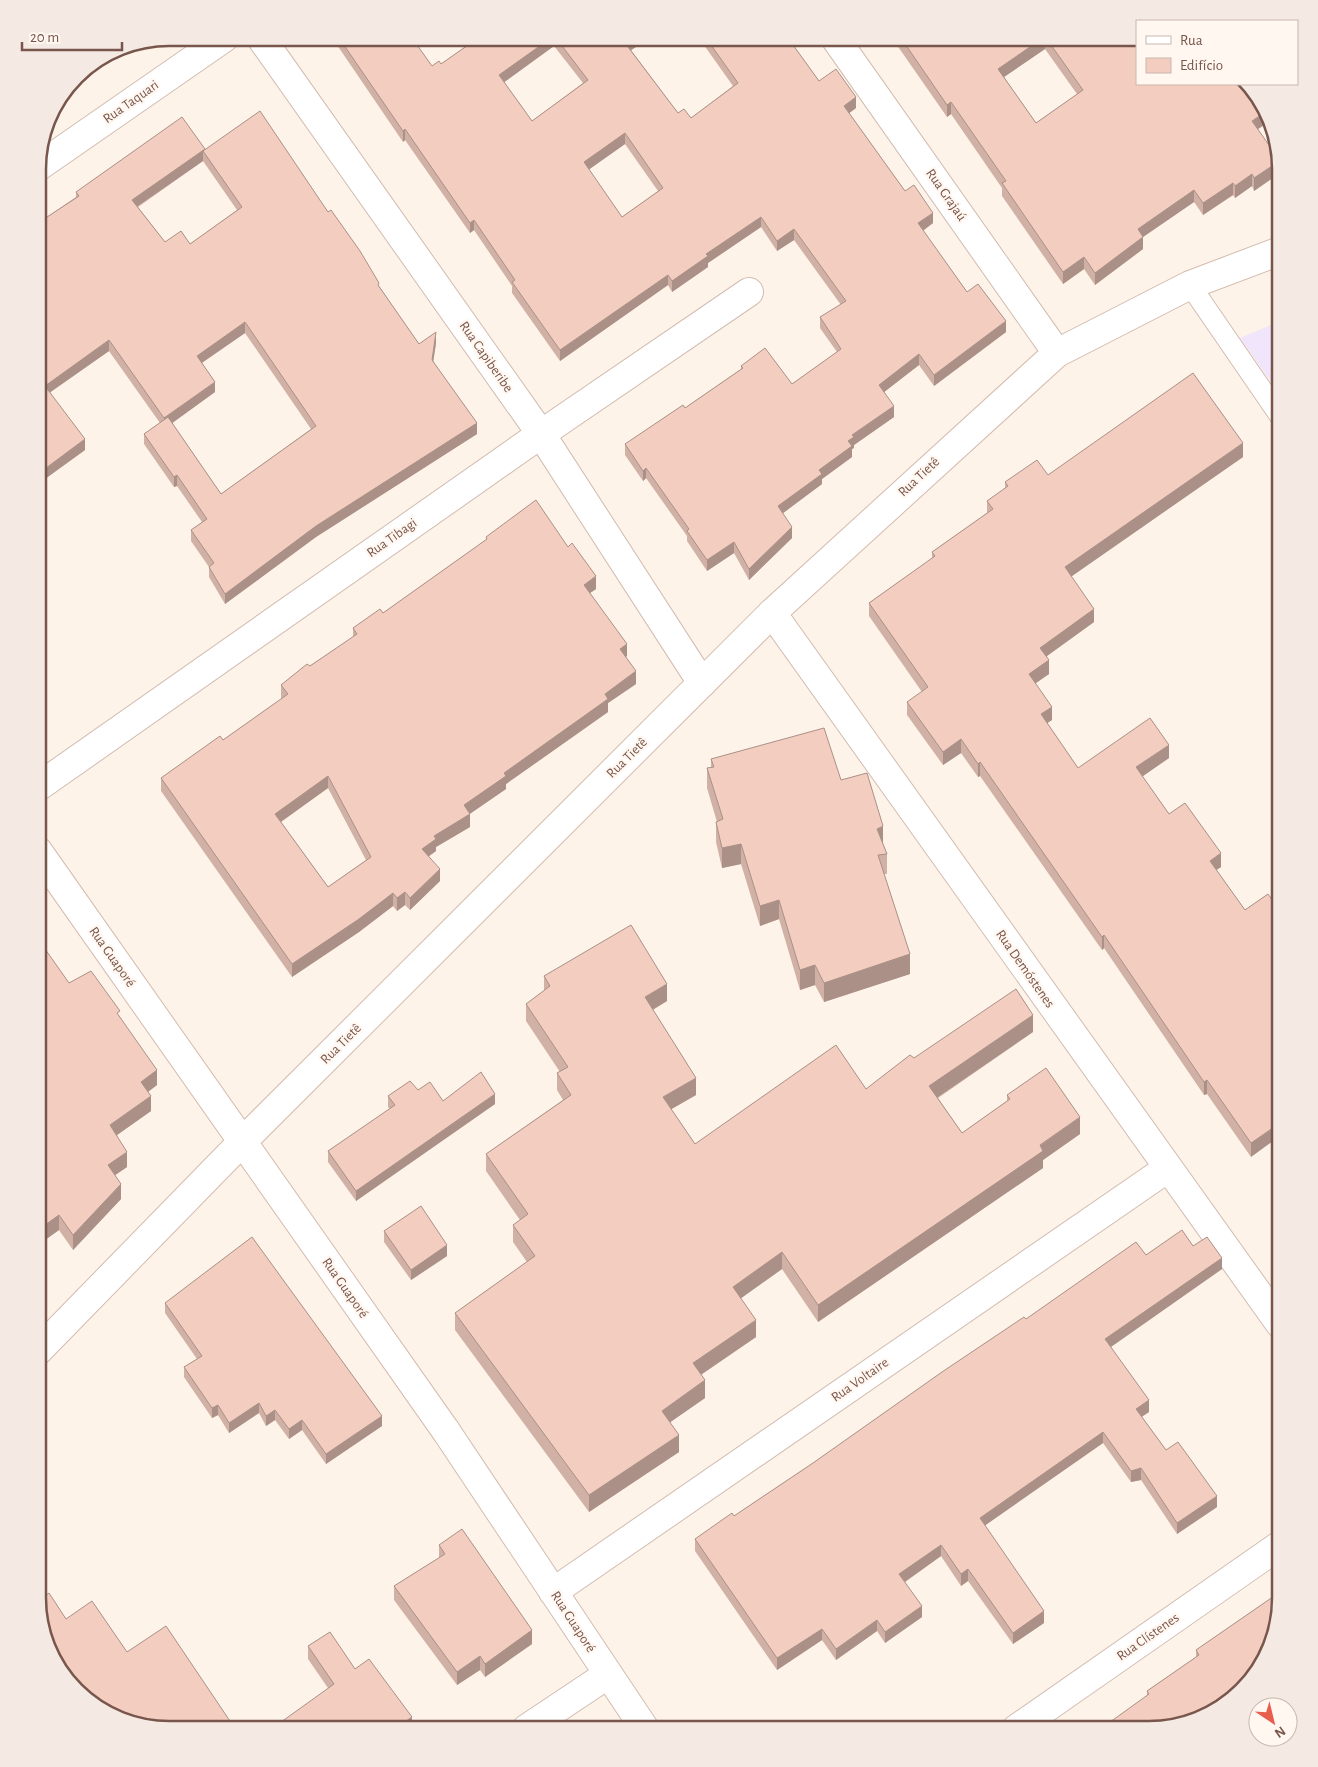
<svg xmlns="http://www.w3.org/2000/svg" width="1318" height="1767" font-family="'Alegreya Sans',sans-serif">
<rect width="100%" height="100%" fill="#fdf3e9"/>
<path fill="#f0e5fa" d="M1280,321V395L1240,338Z"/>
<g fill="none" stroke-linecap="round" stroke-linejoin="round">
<g stroke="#d2bcb1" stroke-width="22">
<path id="lane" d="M1190,285L1280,416"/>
</g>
<g stroke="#d2bcb1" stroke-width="30">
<path id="street" d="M261,38L541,434L702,683
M835,38L1057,353
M38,167L224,38
M772,613L1280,1324
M38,787L541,434L749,292
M446,1431L645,1729
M553,1592L1168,1168
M526,1729L607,1675
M1016,1729L1280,1545"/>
</g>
<g stroke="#d5bbae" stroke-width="30">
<path id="secondary" d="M38,851L446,1431
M38,1351L242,1142L772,613L1057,353L1190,285L1280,251"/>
</g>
<use href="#lane" stroke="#fff" stroke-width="20"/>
<use href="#street" stroke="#fff" stroke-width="28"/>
<use href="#secondary" stroke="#fff" stroke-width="28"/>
</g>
<path fill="#d1b1a5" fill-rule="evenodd" d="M327,38H412L432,66L441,64L478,38H650L631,50L678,113L691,118L733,86L699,38H788L819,81L856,108L849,113L905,191L933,223L923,231L967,292L1006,332L934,386L919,365L884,392L894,417L854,445V448L852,449V457L822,479V484L782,513L792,538L749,580L734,553L707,571L687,541V536L646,478L643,481L625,455V444L685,408L741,369V366L792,384L837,352L820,328V317L841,305L794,240L777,251L761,227L708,263V267L672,292L668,285L560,361L512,293V286L474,230L470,233L405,140L403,142L335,42L332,45ZM554,46L583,83L532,121L504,82ZM625,144L658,191L622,217L588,170Z
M892,38H1137L1259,96L1267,123L1258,129L1280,167V173L1254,191L1252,186L1235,198L1233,195L1203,215L1194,202L1143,237V249L1095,285L1084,269L1063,284L1002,196V188L951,114L947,117ZM1045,49L1077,94L1036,123L1004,77Z
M205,149L328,212L419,344L436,343L433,361L477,434L316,537L225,604L209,577V567L191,541V530L202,522L177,486L174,487L144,444V434L160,423L109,351L50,392L85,450L38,484V223L76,197V192ZM203,161L237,210L190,244L165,242L138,207ZM245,333L311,429L221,494L172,423L215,392L202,363Z
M1243,457L1071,576L1094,622L1047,656L1049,674L1035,683L1052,720L1047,723L1078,768L1169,758L1142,776L1169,814L1221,867L1216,870L1245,910L1268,894L1251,1157L1207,1094L1204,1095L1104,948L1102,950L980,776L978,777L961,753L943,765L907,715V702L922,692L869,616V603L932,559V552L987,513V501L1005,489V482L1048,475Z
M486,537L596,589L590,593L627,656L626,657L636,684L608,703V712L506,784V789L469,814L470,827L436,847V851L429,856L440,881L410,910L405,905L397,911L393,906L359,932L292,977L161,791V778L223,740L281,699V685L353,637V628L383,613L486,540ZM328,788L366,860L328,887L281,822Z
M711,759L841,780L883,844L887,854V874H884L910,974L824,1002L815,985L800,990L779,919L760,926L741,864L722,868L716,842V822H717L707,788V768L711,767Z
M544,976L667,1001L653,1010L696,1095L671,1109L695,1144L866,1089L914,1058L1033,1032L938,1098L962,1133L1007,1101V1095L1080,1134L1043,1160V1168L818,1322L782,1269L741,1298L756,1337L701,1375L705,1398L670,1422L679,1452L589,1512L455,1330V1313L527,1262L513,1242V1225L520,1220L486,1171V1154L563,1100L557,1090V1073L560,1072L526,1021V1004L544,991Z
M69,983L120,1017L157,1085L148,1092L151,1111L117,1135L127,1167L115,1175L121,1199L73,1250L59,1230L38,1245Z
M388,1096L443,1101L495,1104L356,1201L328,1162V1151L390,1109L388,1107Z
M384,1231L447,1256L411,1280L384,1242Z
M1193,1246L1222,1269L1111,1347L1149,1412L1142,1417L1166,1450L1217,1507L1177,1534L1141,1480L1131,1482L1103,1443L985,1525L1044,1623L1013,1644L968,1581L961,1586L941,1556L905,1582L922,1617L885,1643L877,1631L836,1660L822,1640L777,1670L695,1551V1539L734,1516L813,1463L1026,1319L1146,1255Z
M165,1303L382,1426L326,1464L302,1430L289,1439L275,1420L266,1426L259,1413L229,1433L218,1415L212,1418L184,1377V1367L197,1359L165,1313Z
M439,1545L532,1644L485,1677L480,1670L457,1685L394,1600V1586L439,1558Z
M1280,1592L1147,1696V1691L1196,1657V1650Z
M308,1646L355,1669L412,1730L328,1688L308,1659Z"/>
<path fill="#aa9086" d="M332,38H335V42L332,45Z
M551,38H554V46L499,86V75Z
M634,38H650L625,54V43Z
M1043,38H1045V49L998,81V69Z
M856,97V108L844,117V106Z
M951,102V114L947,117V105Z
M1264,113L1267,123L1252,133V121Z
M405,129V140L403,142V131Z
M625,133V144L584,173V162Z
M205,149L203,151V161L132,210V200Z
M1278,162L1280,167V173L1254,191V178Z
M1252,174V186L1235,198V186Z
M1233,183V195L1203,215V203Z
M1194,190V202L1143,237V249L1095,285V273L1138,229Z
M933,213V223L918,234V223Z
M761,217V227L708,263V267L672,292V281L706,254Z
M474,220V230L470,233V223Z
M794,229V240L777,251V241Z
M1084,257V269L1063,284V272Z
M668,275V285L560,361V350Z
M1006,321V332L934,386V375Z
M245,322V333L197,366V356Z
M436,332V343L432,370V360Z
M109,340V351L45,396V386Z
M919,354V365L879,396V385Z
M215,382V392L164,429V418Z
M894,406V417L854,445V448L852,449V457L822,479V484L778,517V506L819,470L848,441L852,435Z
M477,423V434L316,537L225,604V594L316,526Z
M85,439V450L38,484V474Z
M1243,443V457L1065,581V567Z
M646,468V478L643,481V471Z
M177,475V486L174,487V477Z
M792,527V538L749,580V569Z
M734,542V553L707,571V560Z
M596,576V589L584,597V585Z
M1094,609V622L1040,661V648Z
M627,644V656L620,661V649Z
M1049,660V674L1029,688V674Z
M636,671V684L608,703V712L506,784V789L464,818V805L605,694Z
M1052,707V720L1041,727V714Z
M961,739V753L943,765V752Z
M1169,745V758L1136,781V767Z
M980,762V776L978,777V764Z
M328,776V788L275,826V814Z
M470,814V827L436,847V851L422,861V849L434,836Z
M883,826V845L877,829Z
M741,844V864L722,868V848Z
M1221,853V867L1210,874V861Z
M440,869V881L410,910V898Z
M405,892V905L397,911V898Z
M393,893V906L359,932L292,977V964Z
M779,900V919L760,926V906Z
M1104,935V948L1102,950V937Z
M910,954V974L824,1002V983Z
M815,965V985L800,990V970Z
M667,984V1001L645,1014V997Z
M1033,1015V1032L929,1103V1086Z
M157,1070V1085L141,1097V1082Z
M696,1078V1095L663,1114V1097Z
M1207,1080V1094L1204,1095V1082Z
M495,1094V1104L356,1201V1191Z
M151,1096V1111L110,1140V1125Z
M1080,1117V1134L1043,1160V1168L818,1322V1305Z
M1280,1123V1136L1251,1157V1143Z
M127,1152V1167L108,1180V1165Z
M121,1184V1199L73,1250V1235Z
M59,1215V1230L38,1245V1230Z
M447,1245V1256L411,1280V1270Z
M782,1252V1269L733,1304V1287Z
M1222,1258V1269L1105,1351V1339Z
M756,1320V1337L693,1380V1363Z
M705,1380V1398L662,1428V1411Z
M1149,1400V1412L1136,1420V1409Z
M259,1403V1413L229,1433V1423Z
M218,1405V1415L212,1418V1408Z
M275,1410V1420L266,1426V1416Z
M382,1416V1426L326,1464V1454Z
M302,1420V1430L289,1439V1429Z
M1103,1432V1443L980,1529V1518Z
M679,1435V1452L589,1512V1495Z
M1141,1468V1480L1131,1482V1471Z
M1217,1496V1507L1177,1534V1523Z
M941,1545V1556L899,1586V1574Z
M968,1569V1581L961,1586V1574Z
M922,1606V1617L885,1643V1632Z
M1044,1611V1623L1013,1644V1633Z
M877,1620V1631L836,1660V1649Z
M822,1629V1640L777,1670V1658Z
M532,1630V1644L485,1677V1664Z
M480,1656V1670L457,1685V1672Z
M412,1717V1730H393Z"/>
<path fill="#f3cec0" stroke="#aa9086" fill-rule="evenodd" d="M339,38H412L432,66L439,61L441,64L478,38H551L499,75L532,121L588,80L556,38H634L625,43L678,113L684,109L691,118L738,83L706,38H788L819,81L836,69L856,97L844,106L905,191L914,185L933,213L918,223L967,292L978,284L1006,321L934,375L919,354L879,385L894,406L852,435L854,437L848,441L852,446L819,470L822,474L778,506L792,527L749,569L734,542L707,560L687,531L689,529L646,468L643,471L625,444L683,405L685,408L743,368L741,366L765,348L792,384L841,349L820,317L846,301L794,229L777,241L761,217L706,254L708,256L672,281L668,275L560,350L512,282L515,280L474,220L470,223L405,129L403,131ZM625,133L663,188L622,217L584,162Z
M901,38H1043L998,69L1036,123L1083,90L1046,38H1137V84H1245L1259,96L1264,113L1252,121L1276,155L1278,162L1254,178L1252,174L1235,186L1233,183L1203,203L1194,190L1138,229L1143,237L1095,273L1084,257L1063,272L1002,183L1006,181L951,102L947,105Z
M260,111L328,212L331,210L360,251L379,283L378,285L419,344L436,332L432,360L477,423L316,526L225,594L209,567L214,563L191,530L207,519L177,475L174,477L144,434L168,417L221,494L316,426L245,322L197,356L215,382L164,418L109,340L45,386L85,439L38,474V223L79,196L76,192L182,117L205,149L132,200L165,242L181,231L190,244L242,207L203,151Z
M1193,373L1243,443L1065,567L1094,609L1040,648L1049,660L1029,674L1052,707L1041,714L1078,768L1150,718L1169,745L1136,767L1169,814L1185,803L1221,853L1210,861L1245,910L1268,894L1280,911V1123L1251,1143L1207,1080L1204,1082L1104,935L1102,937L980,762L978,764L961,739L943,752L907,702L928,687L869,603L935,556L932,552L993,509L987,501L1008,486L1005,482L1037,460L1048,475Z
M536,500L568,547L572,543L596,576L584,585L627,644L620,649L636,671L605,694L608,699L504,773L506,776L464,805L470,814L434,836L436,839L422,849L440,869L410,898L405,892L397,898L393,893L359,919L292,964L161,778L220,736L223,740L288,694L281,685L307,664L310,666L357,634L353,628L380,609L383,613L487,539L486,537ZM328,776L371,857L328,887L275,814Z
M824,728L841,780L867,773L883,826L877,829L887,854L878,855L910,954L824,983L815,965L800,970L779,900L760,906L741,844L722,848L716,822L723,819L707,768L714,767L711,759Z
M631,925L667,984L645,997L696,1078L663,1097L695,1144L836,1045L866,1089L910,1055L914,1058L1016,989L1033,1015L929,1086L962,1133L1010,1099L1007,1095L1046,1068L1080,1117L1040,1145L1043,1151L818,1305L782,1252L733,1287L756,1320L693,1363L705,1380L662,1411L679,1435L589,1495L455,1313L535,1256L513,1225L528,1214L486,1154L571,1095L557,1073L568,1067L526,1004L550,986L544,976Z
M38,939L69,983L91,971L120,1011L117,1013L157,1070L141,1082L151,1096L110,1125L127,1152L108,1165L121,1184L73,1235L59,1215L38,1230Z
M481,1072L495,1094L356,1191L328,1151L395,1105L388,1096L410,1081L418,1090L430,1082L443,1101Z
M421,1206L447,1245L411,1270L384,1231Z
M1182,1230L1193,1246L1207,1237L1222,1258L1105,1339L1149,1400L1136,1409L1166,1450L1178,1442L1217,1496L1177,1523L1141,1468L1131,1471L1103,1432L980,1518L1044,1611L1013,1633L968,1569L961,1574L941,1545L899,1574L922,1606L885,1632L877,1620L836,1649L822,1629L777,1658L695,1539L732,1513L734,1516L813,1463L942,1372L1024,1317L1026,1319L1136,1242L1146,1255Z
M252,1237L382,1416L326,1454L302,1420L289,1429L275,1410L266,1416L259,1403L229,1423L218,1405L212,1408L184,1367L202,1356L165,1303Z
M462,1529L532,1630L485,1664L480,1656L457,1672L394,1586L445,1554L439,1545Z
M1280,1592V1598L1263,1664L1228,1701L1221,1706L1222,1708L1149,1730H1099L1149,1694L1147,1691L1199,1655L1196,1650Z
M49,1593L66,1619L92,1601L127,1652L166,1626L236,1730H169L103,1712L59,1671L38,1601Z
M330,1632L355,1669L369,1659L412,1717L393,1730H270L334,1684L308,1646Z
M566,1720L573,1730H552Z
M1087,1724L1092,1730H1080Z"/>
<g text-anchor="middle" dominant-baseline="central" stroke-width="4.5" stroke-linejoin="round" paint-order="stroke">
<g font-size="14" fill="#78564c" stroke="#fff7f0">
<text transform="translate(131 102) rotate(-35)">Rua Taquari</text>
<text transform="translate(946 195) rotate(55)">Rua Grajaú</text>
<text transform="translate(486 357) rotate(55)">Rua Capiberibe</text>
<text transform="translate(919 477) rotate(-43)">Rua Tietê</text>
<text transform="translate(392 538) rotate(-35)">Rua Tibagi</text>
<text transform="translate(627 758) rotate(-45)">Rua Tietê</text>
<text transform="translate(112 957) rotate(55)">Rua Guaporé</text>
<text transform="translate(1025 969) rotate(55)">Rua Demóstenes</text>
<text transform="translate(341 1044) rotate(-45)">Rua Tietê</text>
<text transform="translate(345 1288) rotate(55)">Rua Guaporé</text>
<text transform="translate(860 1380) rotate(-35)">Rua Voltaire</text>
<text transform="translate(573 1622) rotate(57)">Rua Guaporé</text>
<text transform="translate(1148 1637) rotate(-35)">Rua Clístenes</text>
</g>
</g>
<path d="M0 0H1318V1767H0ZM169 46H1149A123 123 0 0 1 1272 169V1598A123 123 0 0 1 1149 1721H169A123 123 0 0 1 46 1598V169A123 123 0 0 1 169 46Z" fill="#f4eae3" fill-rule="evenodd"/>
<path fill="none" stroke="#78564c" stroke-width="2.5" d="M169 46H1149A123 123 0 0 1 1272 169V1598A123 123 0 0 1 1149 1721H169A123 123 0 0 1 46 1598V169A123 123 0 0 1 169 46Z"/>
<rect x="1136" y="20" width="162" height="65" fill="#fff7f0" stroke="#c9b7ae"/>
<rect x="1146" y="36" width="25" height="8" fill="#ffffff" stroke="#c9b7ae"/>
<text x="1180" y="45" font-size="15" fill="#78564c">Rua</text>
<rect x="1146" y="58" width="25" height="15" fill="#f3cec0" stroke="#c9b7ae"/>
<text x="1180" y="70" font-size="15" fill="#78564c">Edifício</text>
<g transform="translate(1273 1722) rotate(145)"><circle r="24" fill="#fff7f0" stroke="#c9b7ae"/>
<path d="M0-4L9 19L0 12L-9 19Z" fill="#e85d4d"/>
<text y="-8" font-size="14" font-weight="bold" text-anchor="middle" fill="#78564c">N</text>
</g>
<path d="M22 42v8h100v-8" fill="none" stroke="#78564c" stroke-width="2.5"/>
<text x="30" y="42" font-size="15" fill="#78564c" stroke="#fff7f0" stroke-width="4" paint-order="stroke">20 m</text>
</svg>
